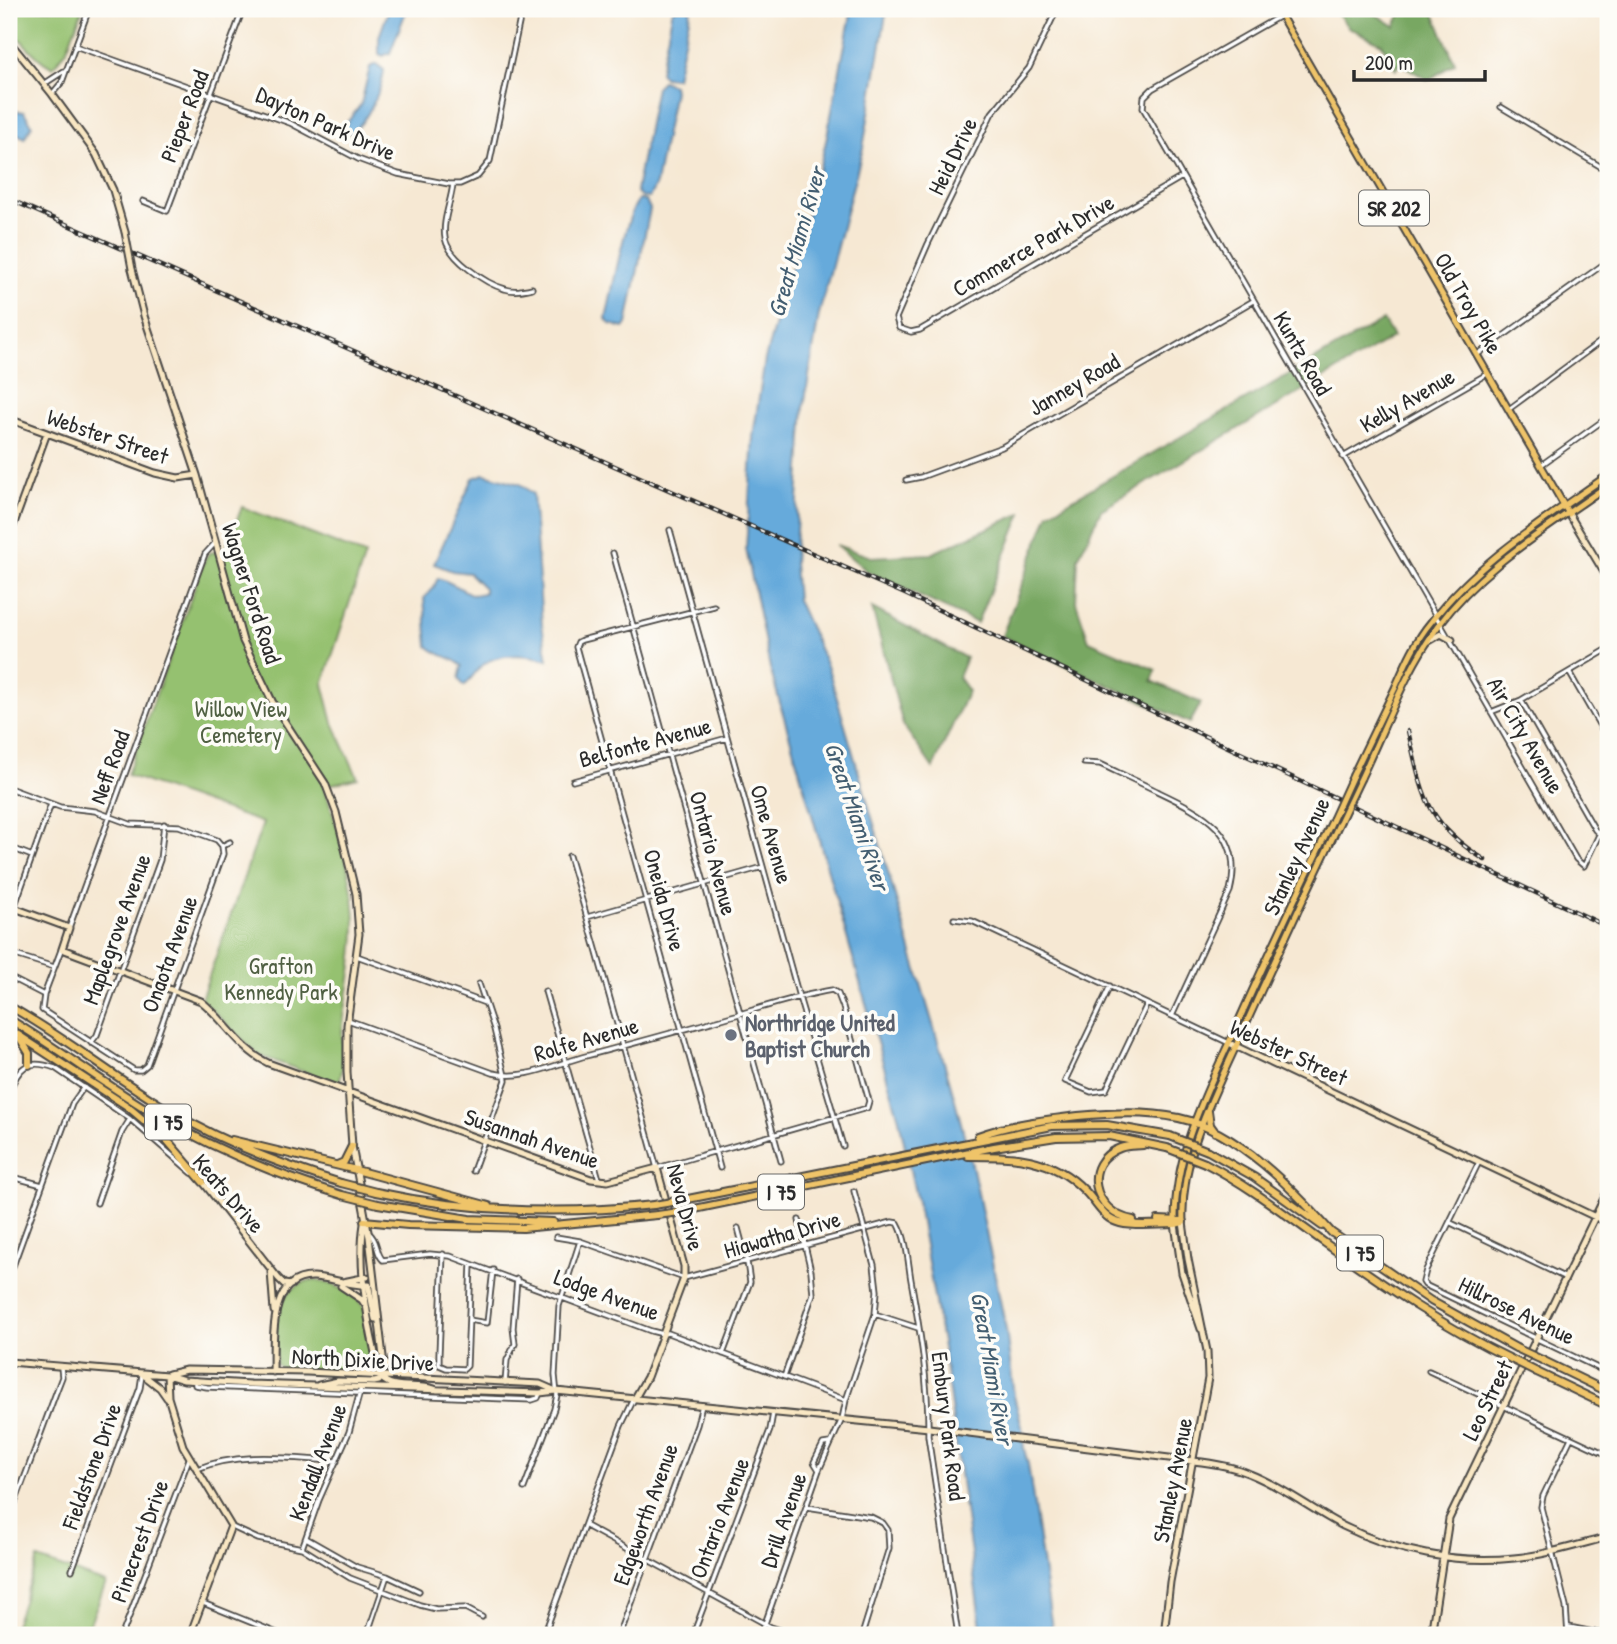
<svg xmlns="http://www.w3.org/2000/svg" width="1617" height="1644" font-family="'Patrick Hand',sans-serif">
<rect width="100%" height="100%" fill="#fdfcf7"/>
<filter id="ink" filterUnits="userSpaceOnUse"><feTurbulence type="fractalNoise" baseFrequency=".0143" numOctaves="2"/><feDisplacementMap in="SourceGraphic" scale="14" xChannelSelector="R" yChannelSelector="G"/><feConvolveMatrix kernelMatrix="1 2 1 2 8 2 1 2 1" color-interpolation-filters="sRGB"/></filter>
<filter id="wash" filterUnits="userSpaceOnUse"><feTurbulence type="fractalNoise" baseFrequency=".00686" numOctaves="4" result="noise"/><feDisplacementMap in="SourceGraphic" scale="28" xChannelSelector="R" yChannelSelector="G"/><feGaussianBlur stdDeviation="1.57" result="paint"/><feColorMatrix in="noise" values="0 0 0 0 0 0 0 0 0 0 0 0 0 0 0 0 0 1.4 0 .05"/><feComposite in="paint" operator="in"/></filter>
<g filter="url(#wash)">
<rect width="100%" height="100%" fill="#f6e8d3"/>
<path fill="#95c16f" stroke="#60764d" stroke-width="2" d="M9,9H83L66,51L53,67C41,64 11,32 9,21C8,17 9,13 9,9Z
M242,507L365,555L323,684L333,723L358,778L324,786C338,827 356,885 355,928C355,964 345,999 342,1034C341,1048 346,1071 338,1082L329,1081L258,1055L201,999L263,823L127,775L205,559L209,553L225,550Z
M310,1280C329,1281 355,1291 365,1309C368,1326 379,1357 366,1371L281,1368L276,1364C277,1329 269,1293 310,1280Z
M38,1559L106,1583L85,1635H18L12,1633Z"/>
<path fill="#78a762" stroke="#526946" stroke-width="2" d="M1334,9H1367L1395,26L1403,9H1432L1455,63L1428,80L1401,64L1396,69L1382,44L1348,27Z
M1383,320L1393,337L1101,510L1078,558L1076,602L1089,641L1156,670L1152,681L1201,703L1190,723L1002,636L1049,513Z
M1022,513L977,623L868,572L836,545L871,557L931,554Z
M872,608L966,658L958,677L968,691L933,768L903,725Z"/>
<path fill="#66aadb" stroke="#486a83" stroke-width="2" d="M389,9H407L390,53L383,56L379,54V37Z
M673,9H691L676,78L664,77L660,72Z
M852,9H887L863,148L819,314L804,406L794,563L797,600L828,668L954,1096L973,1169L1006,1329L1014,1396L1022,1427L1024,1449L1028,1464L1053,1635H982L943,1348L919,1211L899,1119L770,668L746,549L753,436L765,359L786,284L801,242L826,141Z
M376,64L384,70C382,89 367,122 351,133L344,132L343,128L361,104L370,67Z
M662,81L673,85L674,91L656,184L649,198L641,197L636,191L656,87Z
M17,111L24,112L32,125L25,138L9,130V121Z
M639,200L646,201L650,209L627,324L624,328L610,324L606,319C611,298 626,211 639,200Z
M484,474L520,484L533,494L542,625L548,660C530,655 499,651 483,665C476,670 471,680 464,686L459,679L462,666C450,655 439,657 428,646L424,598L433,589L438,578C451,582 460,589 473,595L484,593V588L469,573L452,571L434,564L473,478Z"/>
</g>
<g filter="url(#ink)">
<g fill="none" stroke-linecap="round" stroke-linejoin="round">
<g stroke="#494744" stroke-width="7">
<path id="street" d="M1057,9L1029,68L992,113L928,244L896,318L899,328L911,332L920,330L1182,177
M1280,16L1152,89L1144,97L1143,108L1576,859L1584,866L1608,816
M75,46L290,123L358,159L398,174L449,184H460L478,176L490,161L522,9
M44,84L64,71
M52,94L62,82L89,9
M1501,107L1608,171
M453,184C451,202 442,221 445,238C449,259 486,284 505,289C514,292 523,290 532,288
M143,201L167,211L243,9
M1478,354L1601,266L1608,276
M1509,409L1608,336
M1343,457L1487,374
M1541,465L1608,417
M906,480L921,477L1002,447L1253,301
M670,530L799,997L843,1146
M613,553L781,1161
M714,606L582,640L578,642L576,647L720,1168
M1569,672L1608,740
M1521,700L1595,830L1608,842
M1491,712L1521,700L1608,649
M1084,763L1100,764C1119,773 1139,782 1159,792C1203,813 1245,833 1230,891L1172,1016
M573,781L727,738
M9,788L60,807L95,811L130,824L179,826L217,840L222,846
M222,846L230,842
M9,847L32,856
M14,908L51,804
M587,917L763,867
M954,919L972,921L1229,1043
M69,928L205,554L216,542
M61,950L44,995L42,1010L134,1070H141L147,1065L223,854L222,846
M9,953L54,967
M357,956L485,1003
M9,977L44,995
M1110,986L1065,1081L1091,1092L1106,1090L1147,1004
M545,991L599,1179
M348,1020L493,1073C523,1081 553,1065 582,1057C636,1043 689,1028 743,1013C773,1004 802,995 832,990L838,994L843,1007L869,1101L867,1108L657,1168C628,1064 600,960 569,856
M91,1043L97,1035L160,860L164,824
M9,1093C18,1067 27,1058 55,1068L130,1119L192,1173
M1479,1162L1426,1270L1423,1282L1425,1285L1608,1373
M473,1171L506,1080L494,1029L479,984
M9,1176L42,1185
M97,1203L122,1132L130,1119
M1451,1223L1566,1278
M369,1233C379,1241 375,1253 383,1260L430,1254L450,1256L651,1331L663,1334L668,1333L846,1400
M556,1237L580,1241L684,1278L892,1222L898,1223C907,1239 908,1262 911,1280C920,1331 929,1384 928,1436L958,1635
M443,1254L439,1354V1365L446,1368L464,1369L467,1366L471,1264
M9,1277L72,1104L84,1087
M875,1314L918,1328
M469,1320L487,1323L493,1270
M723,1354L750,1282L747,1262L738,1228
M1429,1371L1608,1455
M784,1377L813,1294L811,1271L799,1220
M195,1380V1385L207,1387L532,1400L538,1398L540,1393
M505,1383L507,1360L515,1344L513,1328L517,1279
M197,1469C241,1451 290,1459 337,1461
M819,1470L814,1462L823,1444L830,1443
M524,1488L554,1409L557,1395L555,1375L559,1306L580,1241
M807,1507L871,1517L883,1523L888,1530L889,1548L862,1635
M9,1519L57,1390L62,1377L61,1367
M586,1526L771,1627L796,1635
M232,1527L258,1539L302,1548L350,1578L420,1605L436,1609L465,1608L482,1617
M306,1538L357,1567L387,1576L419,1591
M302,1548L319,1500L349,1432L361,1388
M72,1570L140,1388L142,1375
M203,1603L282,1635
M1569,1627L1608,1635
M122,1635L189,1459
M367,1635L387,1576
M544,1635L621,1426L634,1399
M619,1635L697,1425L702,1405
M693,1635L770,1430L773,1413
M761,1635L819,1470L842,1419L846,1400L875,1314L877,1291L874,1265L854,1191
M1568,1635L1566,1607L1541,1507L1543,1496L1571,1438"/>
</g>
<g stroke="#494744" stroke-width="9">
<path id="secondary" d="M9,41L52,94L96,154L113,190L125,232
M132,269L144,316L197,475L243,641L274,705L325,783L336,812L356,894L359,934L347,1025V1072L352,1146L369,1237L384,1365L381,1377
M9,419L155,473L178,478L197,475
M1569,514L1608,579
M9,537L47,433
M1429,641L1441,634L1452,640
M9,906L69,928L62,949L201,1001C226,1021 239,1049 268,1063L591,1179L608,1181L657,1168L684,1266V1278L647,1377L635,1398
M1229,1043L1608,1223
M203,1182L278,1278L284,1284L291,1285
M364,1224C357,1267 369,1331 380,1374
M1175,1224L1182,1273L1201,1329
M271,1272L274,1311
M343,1282L367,1277
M341,1286L362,1300L366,1306
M369,1288L375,1319
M9,1362L167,1375L184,1380L250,1384L540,1393L556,1391L929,1428L1193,1461C1212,1463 1232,1466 1250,1474C1283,1487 1312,1510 1343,1526C1395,1552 1457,1564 1514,1558C1546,1555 1577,1545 1608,1537
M384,1362L397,1373L405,1376
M273,1372C274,1342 267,1275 314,1277C334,1278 347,1286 369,1285
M142,1374L160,1388L167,1398
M169,1374L186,1370L307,1372L540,1384L556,1391
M363,1374L370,1370L374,1358
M167,1375L168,1397L183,1446L231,1526L190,1635
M381,1377C392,1392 421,1382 437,1390
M319,1385L338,1381L374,1382L379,1381L381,1377
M1164,1635L1170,1582L1208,1378L1207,1351L1188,1259L1183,1222
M1431,1635L1449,1519L1608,1190"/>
</g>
<g stroke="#494744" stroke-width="9">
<path id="primary" d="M1277,9L1569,514
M1353,775C1367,746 1381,717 1395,688C1405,665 1415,641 1431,622C1478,561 1546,519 1608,475
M1361,778C1385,728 1406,669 1439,625C1482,566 1550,527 1608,485
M1183,1222C1180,1155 1215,1094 1241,1035C1273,964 1306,893 1340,822
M1175,1224C1174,1151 1207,1092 1236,1027C1267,957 1300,888 1333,819"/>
</g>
<g stroke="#494744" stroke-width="10">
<path id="highway" d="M9,1006C65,1037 116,1079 172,1112C224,1143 282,1165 341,1183
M9,1019C59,1049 106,1085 156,1115C215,1150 277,1175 342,1195
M9,1029L127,1106L166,1139L203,1182
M18,1035L29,1053V1065
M1208,1111L1210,1125L1215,1132
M978,1136C1010,1124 1044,1120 1078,1116C1112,1113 1146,1111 1179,1118C1238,1131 1294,1190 1332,1233
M232,1140L356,1170L489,1206
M1208,1151L1254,1177L1322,1226
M968,1156C1012,1156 1051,1156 1084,1190C1096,1201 1102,1219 1120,1223C1137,1227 1157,1224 1175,1224L1183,1222
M1205,1163C1248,1185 1286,1215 1325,1243C1385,1286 1444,1327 1511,1359
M337,1165L344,1162L352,1146
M376,1192C468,1212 560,1215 654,1205
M678,1201L1052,1126L1107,1125L1170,1136
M378,1204L469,1219L553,1222
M680,1212L994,1147L1056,1137L1109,1136L1167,1148
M1133,1220C1092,1213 1081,1162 1120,1148C1128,1145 1136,1146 1143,1145
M1158,1220L1181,1221
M364,1221L408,1225L523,1228L657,1215
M1331,1232L1431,1301L1516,1348
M1542,1360L1608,1392
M1537,1372L1608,1406"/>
</g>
<use href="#street" stroke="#fff" stroke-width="3.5"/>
<use href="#secondary" stroke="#f9e7c3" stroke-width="5"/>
<use href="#primary" stroke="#efc469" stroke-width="5"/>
<use href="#highway" stroke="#efc469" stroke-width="6"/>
<g stroke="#2b2b2b" stroke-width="4.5">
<path id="rail" d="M9,199L905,594L1608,927
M1408,731C1423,795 1425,823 1485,860"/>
</g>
<use href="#rail" stroke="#fdfcf7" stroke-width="2" stroke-dasharray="5" stroke-linecap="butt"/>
<g stroke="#494744" stroke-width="9" stroke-linecap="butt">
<path id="secondary-bridge" d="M125,232L132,269"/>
</g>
<g stroke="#494744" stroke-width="9" stroke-linecap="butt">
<path id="primary-bridge" d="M1333,819L1353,775
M1340,822L1361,778"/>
</g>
<g stroke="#494744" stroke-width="10" stroke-linecap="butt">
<path id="highway-bridge" d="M1170,1136L1208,1151
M1167,1148L1205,1163
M341,1183L376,1192
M342,1195L378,1204
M654,1205L678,1201
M657,1215L680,1212
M1516,1348L1542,1360
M1511,1359L1537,1372"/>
</g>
<use href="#secondary-bridge" stroke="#f9e7c3" stroke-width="5"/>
<use href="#primary-bridge" stroke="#efc469" stroke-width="5"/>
<use href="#highway-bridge" stroke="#efc469" stroke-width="6"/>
</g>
</g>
<circle fill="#6b7280" stroke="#fdfcf7" stroke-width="2.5" cx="731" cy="1035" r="7"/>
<g text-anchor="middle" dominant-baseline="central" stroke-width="7" stroke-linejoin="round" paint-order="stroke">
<g fill="#fdfcf7" stroke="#6a6a68" stroke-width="2">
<rect x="1359" y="190.5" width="70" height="35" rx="5"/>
<rect x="145" y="1104.5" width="46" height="35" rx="5"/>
<rect x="758" y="1174.5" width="46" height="35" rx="5"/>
<rect x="1337" y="1235.5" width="46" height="35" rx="5"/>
</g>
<g font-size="21" font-weight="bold" fill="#2b2b2b">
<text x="1394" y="208">SR 202</text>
<text x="168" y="1122">I 75</text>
<text x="781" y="1192">I 75</text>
<text x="1360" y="1253">I 75</text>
</g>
<g font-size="23" fill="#2b2b2b" stroke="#fdfcf7">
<text transform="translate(184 116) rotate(-69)">Pieper Road</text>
<text transform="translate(326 123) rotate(24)">Dayton Park Drive</text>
<text transform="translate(952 156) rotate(-64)">Heid Drive</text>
<text transform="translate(1033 245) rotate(-30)">Commerce Park Drive</text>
<text transform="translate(1469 303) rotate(60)">Old Troy Pike</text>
<text transform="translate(1303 353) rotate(60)">Kuntz Road</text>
<text transform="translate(1074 384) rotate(-30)">Janney Road</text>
<text transform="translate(1407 400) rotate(-30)">Kelly Avenue</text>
<text transform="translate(108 436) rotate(19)">Webster Street</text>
<text transform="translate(252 593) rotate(72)">Wagner Ford Road</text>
<text transform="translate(1526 735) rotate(60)">Air City Avenue</text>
<text transform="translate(645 742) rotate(-15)">Belfonte Avenue</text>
<text transform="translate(109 767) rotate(-70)">Neff Road</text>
<text transform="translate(772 834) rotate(74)">Ome Avenue</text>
<text transform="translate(714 853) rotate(75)">Ontario Avenue</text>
<text transform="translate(1296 856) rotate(-65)">Stanley Avenue</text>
<text transform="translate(665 900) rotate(75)">Oneida Drive</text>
<text transform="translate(116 929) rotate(-70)">Maplegrove Avenue</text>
<text transform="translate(169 954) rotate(-70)">Onaota Avenue</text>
<text transform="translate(586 1039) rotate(-16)">Rolfe Avenue</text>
<text transform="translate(1289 1052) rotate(25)">Webster Street</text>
<text transform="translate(532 1138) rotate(19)">Susannah Avenue</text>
<text transform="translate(229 1193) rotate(49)">Keats Drive</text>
<text transform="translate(686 1207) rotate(75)">Neva Drive</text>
<text transform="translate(782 1234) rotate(-16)">Hiawatha Drive</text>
<text transform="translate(607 1294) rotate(20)">Lodge Avenue</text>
<text transform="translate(1517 1310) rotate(26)">Hillrose Avenue</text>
<text transform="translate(363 1359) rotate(3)">North Dixie Drive</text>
<text transform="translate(1487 1400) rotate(-64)">Leo Street</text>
<text transform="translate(949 1426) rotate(83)">Embury Park Road</text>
<text transform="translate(317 1462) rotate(-69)">Kendall Avenue</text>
<text transform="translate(91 1466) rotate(-70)">Fieldstone Drive</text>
<text transform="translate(1172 1480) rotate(-79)">Stanley Avenue</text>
<text transform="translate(645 1514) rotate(-70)">Edgeworth Avenue</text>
<text transform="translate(719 1518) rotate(-69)">Ontario Avenue</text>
<text transform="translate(783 1520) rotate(-71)">Drill Avenue</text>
<text transform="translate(139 1541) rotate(-70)">Pinecrest Drive</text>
</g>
<g font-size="23" fill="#506043" stroke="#fdfcf7">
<text x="241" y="708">Willow View<tspan x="241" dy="26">Cemetery</tspan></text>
<text x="281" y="965">Grafton<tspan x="281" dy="26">Kennedy Park</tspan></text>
</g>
<g font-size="23" font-weight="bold" fill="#5b616d" stroke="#fdfcf7" text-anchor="start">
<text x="745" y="1022">Northridge United<tspan x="745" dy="26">Baptist Church</tspan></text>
</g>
<g font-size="24" font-style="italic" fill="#435e71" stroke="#fdfcf7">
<text transform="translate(796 242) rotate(-74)">Great Miami River</text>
<text transform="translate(858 816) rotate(71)">Great Miami River</text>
<text transform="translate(993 1368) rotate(80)">Great Miami River</text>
</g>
</g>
<rect width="1617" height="1644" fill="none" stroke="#fdfcf7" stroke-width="35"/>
<path d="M1354 70v10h131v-10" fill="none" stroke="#2b2b2b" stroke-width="3.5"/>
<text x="1365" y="70" font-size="21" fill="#2b2b2b" stroke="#fdfcf7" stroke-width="5" paint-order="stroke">200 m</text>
</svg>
